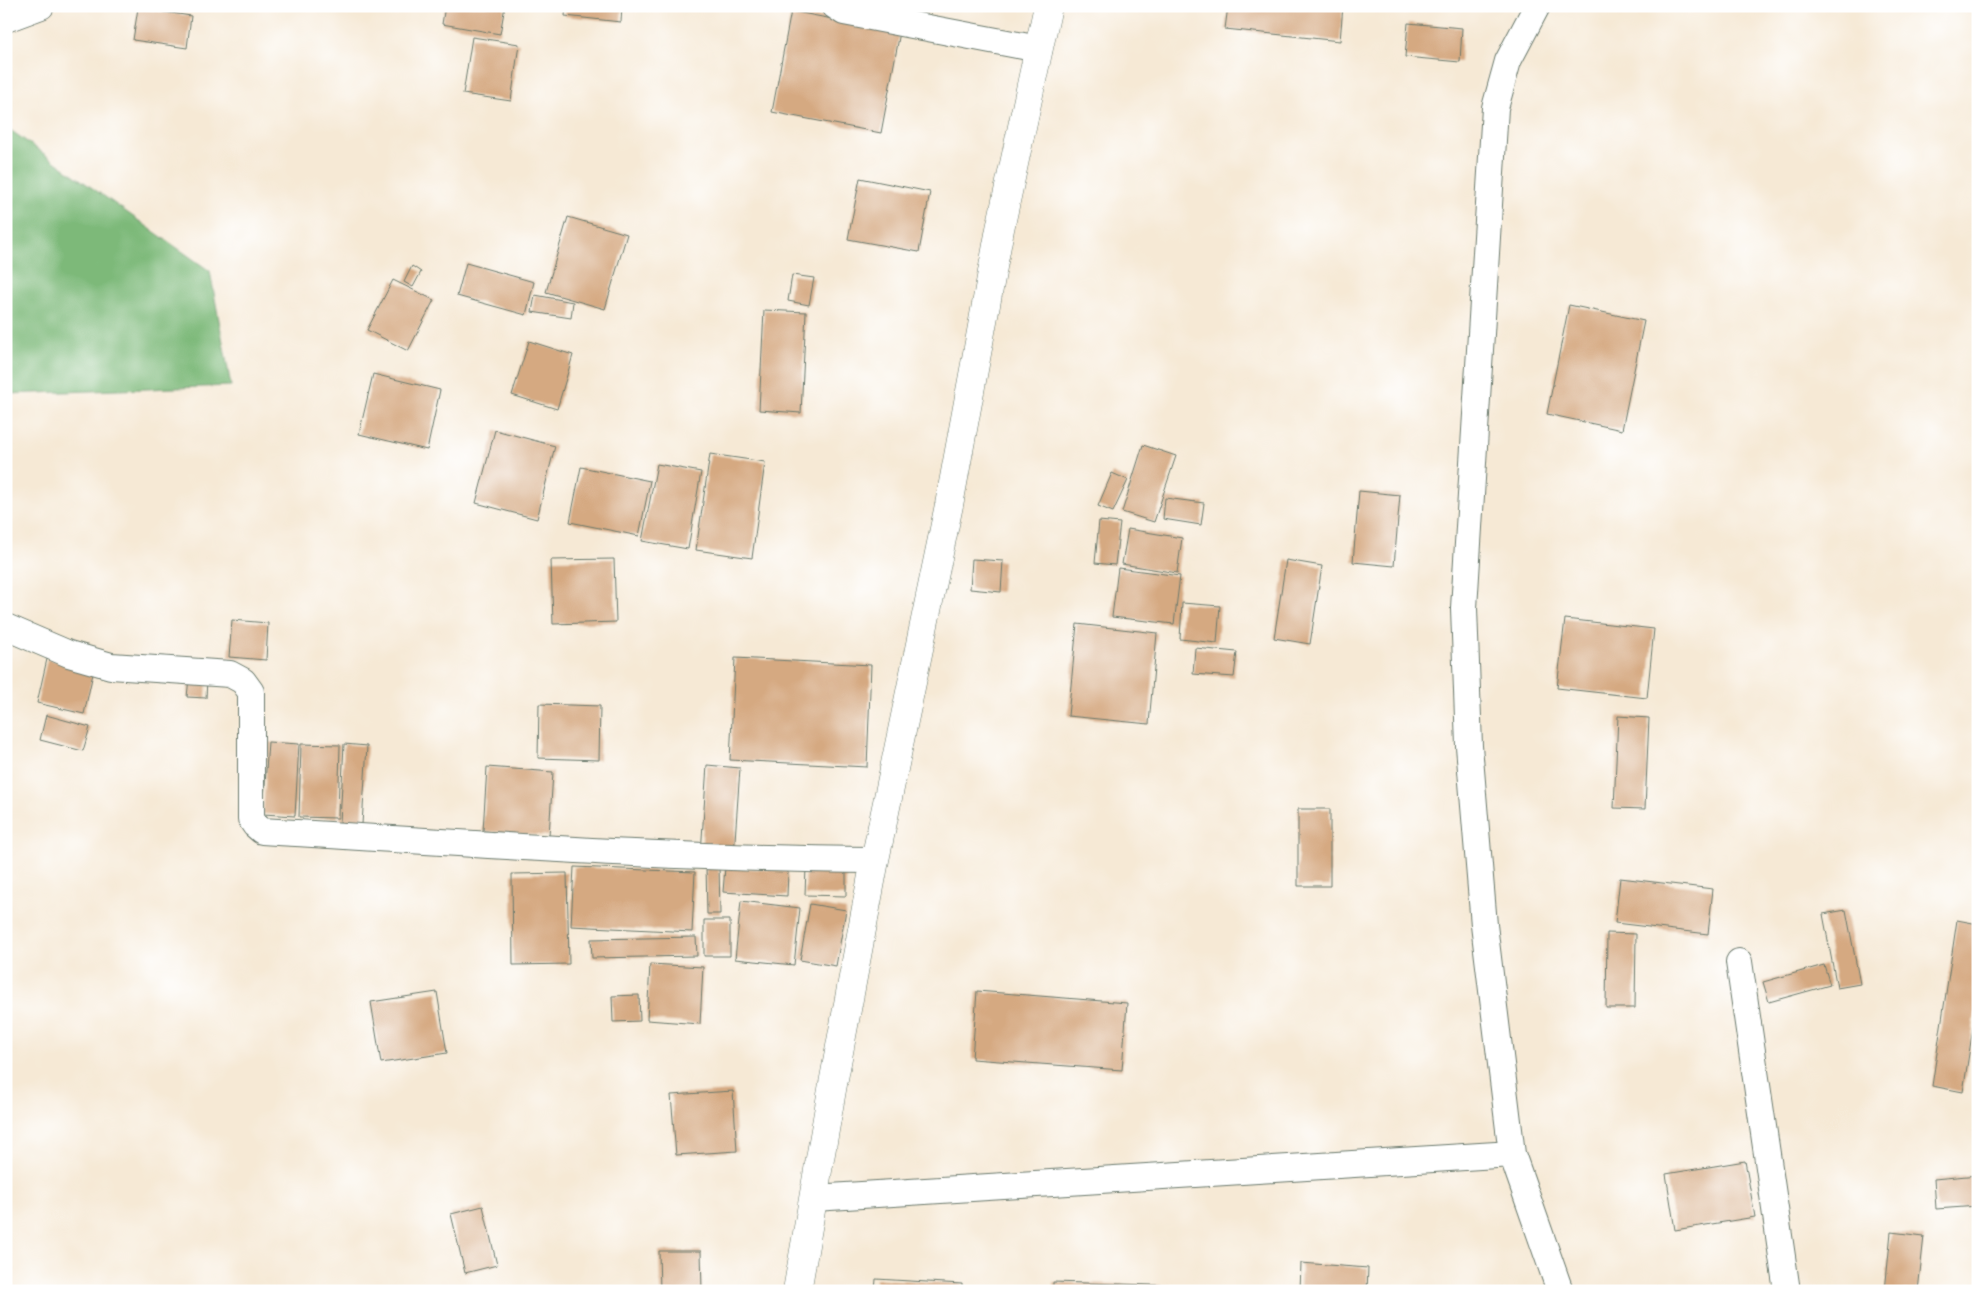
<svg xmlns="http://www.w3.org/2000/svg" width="1984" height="1297" font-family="Mali,sans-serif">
<rect width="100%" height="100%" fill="#fff"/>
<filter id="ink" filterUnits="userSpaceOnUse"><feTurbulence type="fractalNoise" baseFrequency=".02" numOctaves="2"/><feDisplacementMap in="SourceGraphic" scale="10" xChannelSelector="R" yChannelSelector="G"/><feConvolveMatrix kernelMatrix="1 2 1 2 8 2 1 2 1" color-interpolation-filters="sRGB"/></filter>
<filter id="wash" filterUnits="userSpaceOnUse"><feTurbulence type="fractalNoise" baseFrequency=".0096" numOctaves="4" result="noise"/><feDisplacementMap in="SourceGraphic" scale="20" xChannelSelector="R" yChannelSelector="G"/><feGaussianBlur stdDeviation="1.12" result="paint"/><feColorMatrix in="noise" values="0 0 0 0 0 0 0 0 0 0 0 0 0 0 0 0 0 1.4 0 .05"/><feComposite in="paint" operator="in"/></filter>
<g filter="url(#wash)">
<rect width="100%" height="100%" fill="#f6e9d5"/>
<path fill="#7db979" stroke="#4e7b56" d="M6,127L210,271L231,386L6,394Z"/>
<g id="blocks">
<path fill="#d5a981" d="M445,6H505L500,34L442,24Z
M566,6H622L621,22L565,16Z
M1228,6H1343L1340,41L1225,29Z
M138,8L191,16L187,48L133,40Z
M791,11L900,32L881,133L772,112Z
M1408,23L1462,28L1460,62L1405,57Z
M472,37L519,44L511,101L463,94Z
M860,178L930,192L919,252L848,239Z
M568,217L627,234L605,309L546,292Z
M466,263L534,282L526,315L457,296Z
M412,266L421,272L413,287L404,282Z
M792,275L814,278L809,305L788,301Z
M393,280L434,300L408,351L367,330Z
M535,295L573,302L571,318L532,312Z
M1569,305L1644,321L1622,430L1547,414Z
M764,310L806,312L801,413L759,410Z
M529,341L573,355L557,409L512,395Z
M373,374L440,390L427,450L359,434Z
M495,430L555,446L537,519L476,503Z
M1143,445L1176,456L1154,522L1122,512Z
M710,454L765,462L752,558L696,550Z
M657,464L701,472L688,549L642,541Z
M581,467L650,481L639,536L570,522Z
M1112,473L1128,480L1113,512L1098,506Z
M1359,491L1400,495L1394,566L1353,562Z
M1165,498L1204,503L1201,525L1163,519Z
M1099,521L1120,523L1115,565L1095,563Z
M1128,529L1182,538L1177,573L1122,564Z
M614,559L616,622L553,624L551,560Z
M972,559L1003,561L1001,592L970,589Z
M1286,560L1322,566L1310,644L1274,638Z
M1118,568L1180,576L1174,624L1112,617Z
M1182,603L1220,606L1217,643L1180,639Z
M1565,619L1654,629L1647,698L1557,688Z
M232,620L268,623L266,660L229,657Z
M1077,624L1157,633L1149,724L1068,716Z
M1195,648L1237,652L1234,677L1193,674Z
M735,658L871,665L867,767L730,760Z
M47,659L94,669L84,714L37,703Z
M189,678L207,680L206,698L187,697Z
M539,704L600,706L599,760L538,758Z
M46,715L90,727L83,751L40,740Z
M1618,716L1649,718L1645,809L1614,808Z
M268,742L299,744L295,816L263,814Z
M301,744L340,745L338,818L299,817Z
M344,744L367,746L362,824L340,823Z
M707,765L740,768L734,855L701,853Z
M487,767L553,772L549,836L483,831Z
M1298,809H1330V886H1298Z
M706,865H719L720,914H707Z
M574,867L695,872L692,932L571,926Z
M725,867L788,871L787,896L723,892Z
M806,867L846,869V896L805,895Z
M567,873L569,964L513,965L512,874Z
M1620,878L1713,889L1708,934L1615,923Z
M741,901L800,908L794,965L735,959Z
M810,904L846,910L836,966L800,960Z
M1846,910L1860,984L1837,988L1823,914Z
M704,920H730V956H704Z
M1957,920L1978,924V996L1963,1092L1932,1086Z
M1607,933L1636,934L1635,1008H1606Z
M696,937L697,956L592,958L591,939Z
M650,964L703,967L700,1024L647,1020Z
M1824,965L1830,985L1769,1002L1763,982Z
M977,991L1127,1003L1122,1070L972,1059Z
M437,992L447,1053L381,1063L371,1002Z
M639,995L640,1021L613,1022L612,996Z
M733,1091L737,1151L676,1155L671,1095Z
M1745,1161L1755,1217L1675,1230L1666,1174Z
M1978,1175V1206L1936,1209L1934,1179Z
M483,1206L497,1265L465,1273L451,1214Z
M1891,1232L1924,1236L1918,1291H1885Z
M659,1251H701L702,1291H660Z
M1301,1263L1368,1268L1367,1291H1300Z
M876,1279L962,1284V1291H875Z
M1053,1282L1183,1286V1291H1053Z"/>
</g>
</g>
<g filter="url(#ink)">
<use href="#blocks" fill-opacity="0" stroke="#6a796c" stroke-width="1"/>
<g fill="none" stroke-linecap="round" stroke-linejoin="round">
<g stroke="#6a796c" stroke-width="28">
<path id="minor" d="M835,6L844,12L1039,49
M1537,6L1508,61L1495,108L1464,608L1469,746L1484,925L1512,1154L1560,1291
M6,19L41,6
M6,627L69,654L111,666L230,674L243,681L251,692V819L255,825L262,831C467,843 671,859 875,860
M1739,962L1787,1291
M814,1198L1512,1154"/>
</g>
<g stroke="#6a796c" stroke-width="29">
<path id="tertiary" d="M797,1291L833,1084L875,860L949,505L1000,229L1048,6"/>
</g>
<use href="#minor" stroke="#fff" stroke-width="26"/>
<use href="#tertiary" stroke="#fff" stroke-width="28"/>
</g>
</g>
<rect width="1984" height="1297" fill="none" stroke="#fff" stroke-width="25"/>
</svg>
